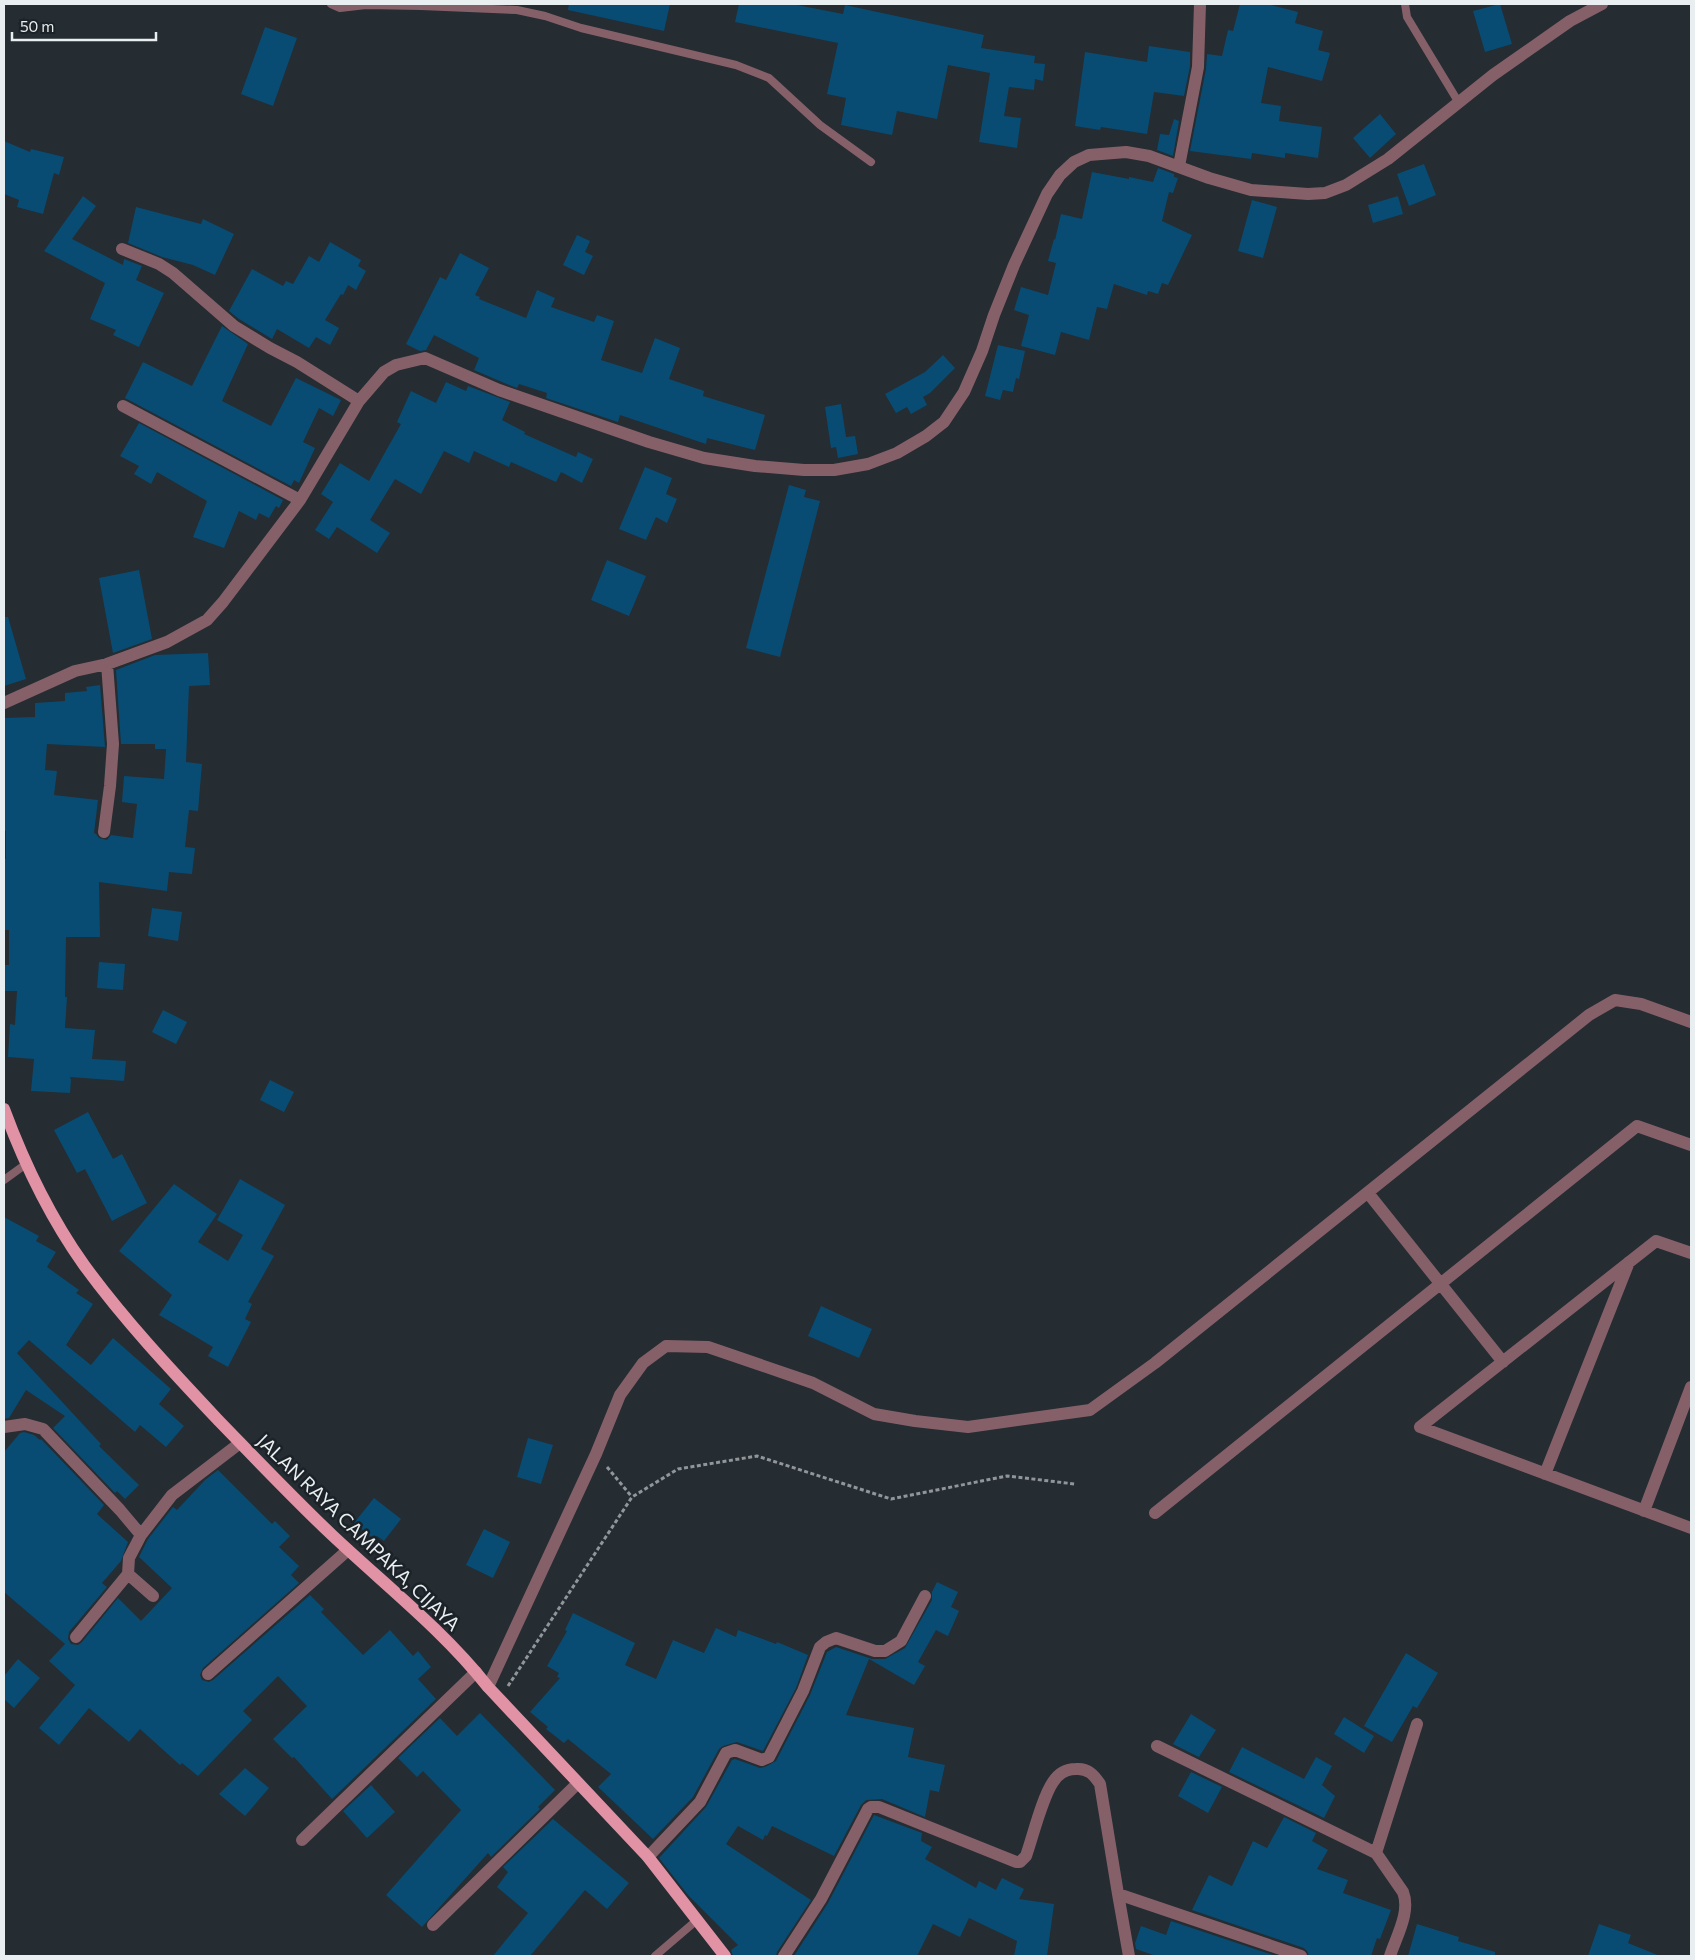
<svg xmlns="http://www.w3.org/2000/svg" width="1695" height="1960" font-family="Commissioner,sans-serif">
<rect width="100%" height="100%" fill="#252c32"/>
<path fill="#084c73" d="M569,4H670L664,31L568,10Z
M739,4H792L843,14L845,5L984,35L981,48L1035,56L1034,63L1045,64L1043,81L1035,79L1034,90L1009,87L1004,116L1021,118L1017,148L979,142L990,73L948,65L937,119L897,111L892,135L841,125L846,98L827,94L838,43L735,22Z
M1240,4H1267L1298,12L1295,23L1323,31L1318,50L1330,53L1322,81L1268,67L1261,103L1281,106L1279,121L1322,127L1318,158L1285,153V158L1252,153L1251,159L1190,151L1206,69L1207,54L1222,56L1228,30L1233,31Z
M1500,4L1512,44L1485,52L1473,11Z
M265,27L297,38L273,106L241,94Z
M1149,46L1190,52V66L1184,96L1154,92L1147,134L1101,127L1100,130L1075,126L1085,52L1147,62Z
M1380,114L1396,134L1370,158L1353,138Z
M1174,119L1179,121L1173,156L1157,150L1160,134L1169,135Z
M4,141L30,152L31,149L64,157L59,175L54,173L43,214L17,207L19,200L4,194Z
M1424,164L1436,195L1409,206L1397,174Z
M1158,168L1174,174V177L1178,178L1173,193L1169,192L1162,221L1192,235L1168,285L1162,283L1158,294L1148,291L1147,295L1114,284L1107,309L1097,307L1089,340L1061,332L1055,355L1021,346L1029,315L1014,310L1021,287L1048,295L1056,263L1048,261L1054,239L1055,240L1061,214L1082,219L1092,172L1129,179V177L1153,182Z
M83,196L96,206L72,239L123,265L124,259L142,266L136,280L164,293L139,347L113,335L116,330L90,319L105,283L44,251Z
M1398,196L1403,214L1373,223L1368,205Z
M1252,200L1277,207L1263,258L1238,251Z
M136,207L201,224L203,219L234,234L215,275L193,265L162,257L128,243Z
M577,235L590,241L585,252L593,256L584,275L563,265Z
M330,242L361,260L358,266L366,271L356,290L348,285L343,295L341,294L325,320L339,328L330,345L316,337L309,348L277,329L272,339L239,319L229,311L252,269L283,286L286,281L293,284L309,256L319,262Z
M460,253L489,268L475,295L480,297L479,299L526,318L537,290L555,298L551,307L594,322L597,315L614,321L601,360L642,373L655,338L680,348L669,379L704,391L703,396L765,415L755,450L707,438L706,444L620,415L618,422L546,398L547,393L519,384L517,388L502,382L474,370L479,358L434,335L426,350L420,351L406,344L440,277L446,280Z
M222,326L248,344L222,401L271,426L296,378L341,400L333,416L319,408L303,442L315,448L299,483L294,480L291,486L125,398L143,362L192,386Z
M998,345L1025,351L1019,379L1016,378L1013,392L1003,390L1000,400L985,396Z
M943,355L955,368L930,393L923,397L927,405L911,414L907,407L896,413L885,394L925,372Z
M446,382L466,391L468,386L510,402L502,420L525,432L524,434L576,457L578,452L593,459L582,483L561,472L556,482L511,462L509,467L474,451L469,463L444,451L421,494L395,479L370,520L390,533L377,553L337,527L329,539L315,530L333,502L321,494L340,463L369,481L401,424L397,422L411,391L436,403Z
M841,404L846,437L855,436L858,454L838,458L836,447L831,448L825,407Z
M139,423L283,500L279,508L276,506L269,518L259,513L256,520L239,511L224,548L193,537L207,501L157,472L151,484L134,474L139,466L120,456Z
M645,467L672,478L666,494L677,499L667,523L656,517L646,540L619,529Z
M789,485L806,490L804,497L820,501L780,657L746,648Z
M607,560L646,576L629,616L591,600Z
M139,570L152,639L113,653L99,578Z
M4,617H8L26,679L4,686Z
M208,653L210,685L189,686L186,762L202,764L198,811L189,810L185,847L195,848L192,874L169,872L167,891L99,882L100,937H66L65,997H67L65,1028L95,1030L92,1059L126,1061L124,1081L70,1077L71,1080L70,1093L31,1091L34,1059L8,1057L10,1024L15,1025L17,991H4V965H9V930H4V859H6V831H4V718L35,717V703L65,701V693L87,691L86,687L100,685L105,747L47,744L45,770L57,771L54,795L98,800L94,833L96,834L99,838L107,840L111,835L133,838L137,804L122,802L124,776L164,779L166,749H155V744H121L116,670L155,655Z
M152,908L182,912L178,941L148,936Z
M99,962L125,964L123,990L97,988Z
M163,1010L187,1022L176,1044L152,1032Z
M270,1080L294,1092L284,1112L260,1100Z
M88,1112L113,1159L122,1154L147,1203L112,1221L85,1169L77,1173L54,1130Z
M240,1179L285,1205L261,1249L274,1256L248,1302L252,1304L245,1319L251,1322L228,1367L208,1356L213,1347L159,1315L172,1295L119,1251L174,1184L217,1214L198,1242L228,1261L243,1235L217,1220Z
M4,1217L39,1236L36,1241L56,1252L47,1267L79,1290L76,1293L93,1304L66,1345L91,1365L113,1338L171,1389L159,1404L184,1426L166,1447L140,1425L135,1432L29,1340L17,1353L101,1444L99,1446L139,1485L125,1499L117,1491L115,1493L53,1428L65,1416L26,1390L9,1418L4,1419Z
M821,1306L872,1329L859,1358L808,1336Z
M24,1432L34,1435L40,1440L41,1439L104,1505L97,1514L128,1542L121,1561L102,1583L107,1587L69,1632L68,1639L71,1644L78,1645L82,1642L118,1598L141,1621L172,1588L139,1557L148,1539L173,1507L177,1510L205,1480L218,1470L272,1524L275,1521L290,1536L279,1547L299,1566L291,1575L299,1583L203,1668L200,1675L202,1680L209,1682L213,1680L310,1595L324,1609L321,1612L363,1655L390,1630L413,1656L418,1651L431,1667L418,1679L436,1699L332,1799L294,1757L292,1758L273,1739L307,1706L278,1676L243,1711L252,1720L198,1776L182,1763L180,1765L140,1729L129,1742L89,1708L59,1745L39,1728L75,1685L49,1661L65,1644L4,1592V1452L20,1433Z
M528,1438L553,1445L541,1484L517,1477Z
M374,1498L401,1519L384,1541L377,1536L374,1539L354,1523Z
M484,1529L510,1542L493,1578L466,1565Z
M937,1582L958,1592L951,1607L959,1611L948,1636L936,1630L918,1662L925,1666L914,1685L869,1659L846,1715L914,1728L908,1757L945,1765L939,1792L930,1790L925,1817L882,1799L866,1800L861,1805L834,1856L772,1826L767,1836L765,1835L763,1840L738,1826L726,1844L811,1900L777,1952L776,1956H733L731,1950L738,1945L688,1895L659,1858L706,1807L732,1760L735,1759L760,1768L765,1767L776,1761L810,1695L827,1652L836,1647L872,1659H885L905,1648L932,1600V1592Z
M573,1613L635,1643L625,1665L656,1679L673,1640L704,1653L716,1628L736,1637L738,1630L776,1644L777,1642L808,1655L796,1688L763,1751L737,1742L723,1746L719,1749L693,1797L653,1839L598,1787L611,1774L568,1739L564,1743L546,1729L548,1727L530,1712L560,1678L557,1677L559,1673L547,1666L567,1631L565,1630Z
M1406,1653L1438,1673L1417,1708L1413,1706L1392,1742L1364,1726Z
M18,1659L40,1678L14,1708L4,1699V1676Z
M480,1713L555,1790L538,1807L540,1809L491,1857L488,1853L422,1927L386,1895L461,1810L423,1771L417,1777L398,1758L440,1718L457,1736Z
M1191,1714L1216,1730L1199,1757L1173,1744Z
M1344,1717L1374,1736L1364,1753L1334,1734Z
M1242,1747L1304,1779L1316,1757L1332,1766L1322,1785L1335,1796L1324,1818L1229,1772Z
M245,1768L269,1788L245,1816L219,1794Z
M1191,1772L1222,1787L1208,1813L1178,1796Z
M371,1785L395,1812L367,1838L343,1811Z
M874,1815L922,1833L921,1841L932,1847L925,1859L976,1888L979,1881L996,1890L1002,1878L1024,1889L1019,1899L1054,1904L1047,1956H1014L1017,1941L969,1918L960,1937L933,1924L917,1956H794L828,1903Z
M1284,1817L1316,1833L1312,1841L1328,1850L1317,1869L1348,1880L1343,1893L1391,1910L1380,1939L1377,1938L1371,1956H1309L1307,1951L1304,1948L1192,1910L1209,1875L1232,1886L1253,1841L1267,1848Z
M553,1819L629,1883L607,1909L585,1890L530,1956H493L528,1913L497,1887L508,1872L503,1867Z
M1171,1921L1276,1956H1156L1136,1949L1135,1943L1141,1926L1166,1935Z
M1417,1924L1459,1937L1458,1941L1495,1952V1956H1408Z
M1599,1924L1631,1935L1628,1943L1660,1956H1588Z"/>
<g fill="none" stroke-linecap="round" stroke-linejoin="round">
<path stroke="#90969a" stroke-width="3" stroke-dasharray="4 2.5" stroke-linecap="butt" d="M607,1467L632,1497
M508,1686L632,1497L678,1469L757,1456L891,1499L1007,1476L1075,1484"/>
<path stroke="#866068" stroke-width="8" d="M331,4L340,8L366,5L421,6L517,10L545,16L581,28L736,65L769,78L820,125L871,162
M1405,4L1407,17L1459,103
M4,1180L26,1164
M655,1956L697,1920"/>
<path stroke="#866068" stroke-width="12" d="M1179,166L1198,67L1200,4
M122,249L159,264L173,273L234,326L270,348L297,362L359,401
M123,406L300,500
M4,703L75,671L107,664L167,642L207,620L223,602L300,500L359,401L384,372L396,365L425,358L499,390L649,442L704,458L755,466L804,470H834L868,464L897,453L926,436L944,422L964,392L982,351L994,315L1014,265L1047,194L1060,175L1074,162L1089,155L1126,152L1149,156L1209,178L1251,190L1308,194L1325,193L1346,185L1388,159L1493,75L1570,21L1602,4
M104,832L110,786L113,744L107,664
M1368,1193L1503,1362
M4,1427L25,1424L43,1429L120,1510L141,1535L172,1495L240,1443
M1420,1427L1656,1241L1691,1253
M1420,1427L1691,1528
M1545,1474L1629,1262
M1644,1511L1691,1387
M1155,1513L1637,1126L1691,1145
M128,1574L153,1596
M76,1637L128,1574L129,1558L141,1535
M208,1674L348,1550
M488,1687L596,1454L620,1395L643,1363L666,1346L708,1347L813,1383L874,1414L915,1421L968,1427L1090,1410L1155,1363L1589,1015L1615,1000L1641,1004L1691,1022
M1157,1746L1376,1853L1403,1892C1411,1912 1396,1937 1390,1956
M302,1840L476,1672
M1376,1853L1417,1724
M648,1857L700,1802L726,1753L735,1750L762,1760L769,1757L803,1691L820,1647L826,1642L836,1638L875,1651H885L901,1641L925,1596
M433,1925L578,1783
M784,1956L821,1899L868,1809L871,1807H879L1016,1862H1020L1026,1856C1033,1836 1042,1798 1053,1782C1058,1774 1066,1769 1076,1769C1088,1768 1094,1775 1100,1784L1118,1894
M1129,1956L1118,1894L1301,1956"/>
<path stroke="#e193a5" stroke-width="12" d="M4,1109C24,1163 50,1217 84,1265C124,1320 172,1371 219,1421C256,1459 293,1498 332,1535C384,1584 444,1631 488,1687L648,1857L725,1956"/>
</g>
<g text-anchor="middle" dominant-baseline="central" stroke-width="5" stroke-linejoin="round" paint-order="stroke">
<g font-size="19" fill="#e9eef1" stroke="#1b2228">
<text transform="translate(359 1532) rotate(44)">JALAN RAYA CAMPAKA, CIJAYA</text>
</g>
</g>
<rect width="1695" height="1960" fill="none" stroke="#e9eef1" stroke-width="10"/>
<path d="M12 32v8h144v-8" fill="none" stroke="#e9eef1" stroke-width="2.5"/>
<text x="20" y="32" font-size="15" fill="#e9eef1" stroke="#1b2228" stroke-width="4" paint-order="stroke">50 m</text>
</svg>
